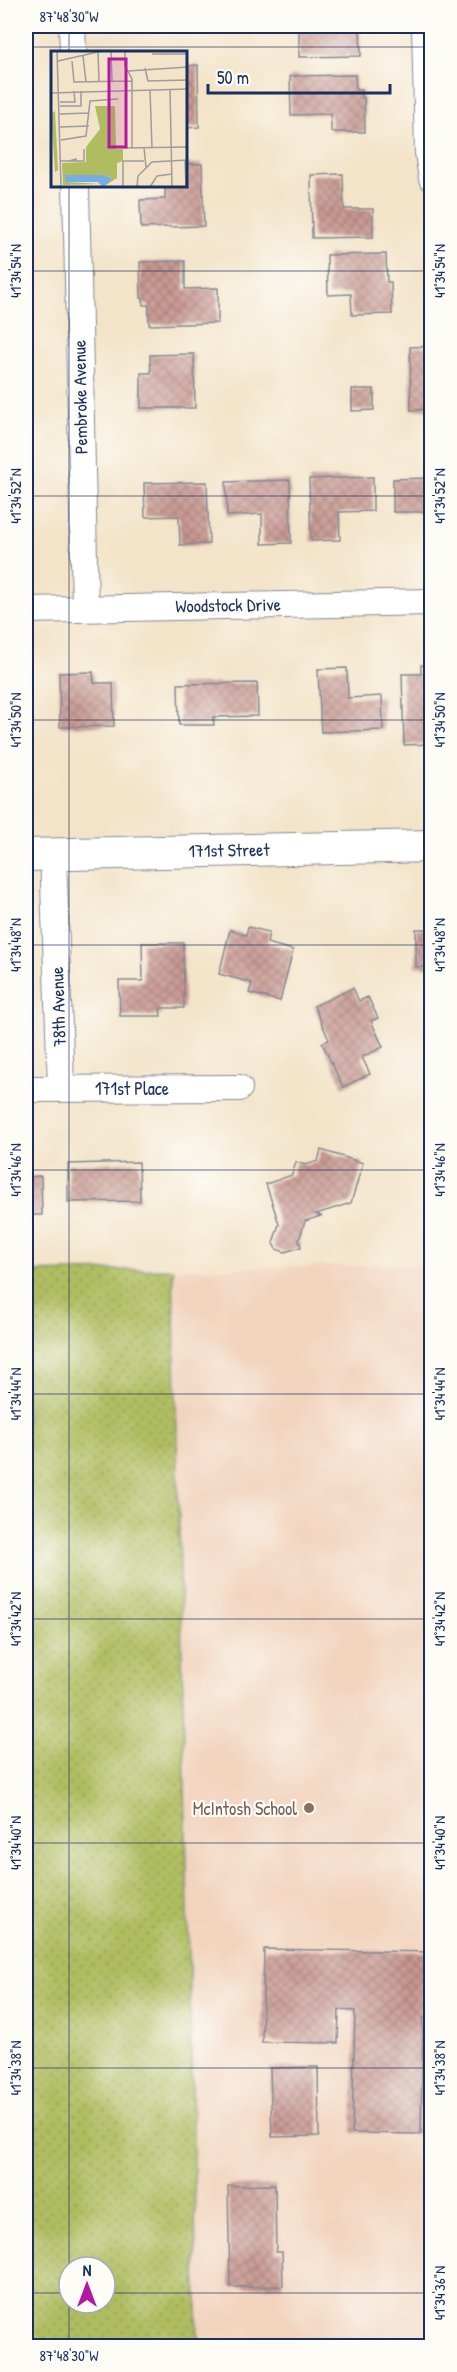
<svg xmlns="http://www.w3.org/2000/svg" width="457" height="2372" font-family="'Patrick Hand',sans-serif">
<defs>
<pattern id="grass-dots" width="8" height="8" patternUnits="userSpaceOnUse" patternTransform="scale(1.5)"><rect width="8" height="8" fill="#afbd60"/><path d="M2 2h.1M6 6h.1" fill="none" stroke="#8e9a52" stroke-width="1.8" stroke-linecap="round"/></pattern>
<pattern id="building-cross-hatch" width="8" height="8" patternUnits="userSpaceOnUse" patternTransform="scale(1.5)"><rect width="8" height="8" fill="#c99790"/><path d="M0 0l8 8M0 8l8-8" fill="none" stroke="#a27c79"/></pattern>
</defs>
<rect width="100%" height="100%" fill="#fdfcf7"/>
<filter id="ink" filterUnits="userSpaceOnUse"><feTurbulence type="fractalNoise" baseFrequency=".0167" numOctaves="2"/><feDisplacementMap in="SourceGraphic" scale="12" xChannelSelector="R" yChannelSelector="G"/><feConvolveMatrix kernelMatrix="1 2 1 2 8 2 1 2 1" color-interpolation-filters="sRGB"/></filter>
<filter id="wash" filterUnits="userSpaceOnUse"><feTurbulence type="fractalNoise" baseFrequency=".008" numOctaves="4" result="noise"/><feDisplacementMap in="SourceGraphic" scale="24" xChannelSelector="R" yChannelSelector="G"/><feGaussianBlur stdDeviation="1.35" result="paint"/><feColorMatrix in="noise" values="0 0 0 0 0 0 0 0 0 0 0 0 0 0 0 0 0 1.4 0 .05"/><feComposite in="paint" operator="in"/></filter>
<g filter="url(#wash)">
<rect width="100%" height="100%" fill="#f3e3c8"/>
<path fill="#f2d4be" d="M431,1264V2346H198L173,1269Z"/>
<path fill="url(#grass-dots)" stroke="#65765f" stroke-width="1.5" fill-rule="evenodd" d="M173,1269L198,2346H26V1272ZM69,2267H105V2303H69Z"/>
<g id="blocks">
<path fill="url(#building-cross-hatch)" d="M299,26L360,27L361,56L299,57Z
M198,65L199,127L186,128V66Z
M355,75L356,90H362V98H364L365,132H331V114L291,115L290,76Z
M186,164H202L204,226L141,228L140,200L165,199V186H186Z
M343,174L344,209H373V237L312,238L311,175Z
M386,254L387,282H391L392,314L352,315L351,294L328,295L327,255Z
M185,261V289L218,288V323L149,325V305H143V298H141L140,262Z
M432,346V409L411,410L410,347Z
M194,354L195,408H141V373H151L150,355Z
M352,389H374V410L352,411Z
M373,477V511L339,512L340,540L311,541L309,479Z
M432,478V540H429L428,512H393V479Z
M290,480L291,543L262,544V514L227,516L226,482Z
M207,482L209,544L180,545L179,516L145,517L144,483Z
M421,665H432V744L404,745L402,674H421Z
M347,668L348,698L382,696L383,730L321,732L318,669Z
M93,672L94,683H113L114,726L60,727L59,673Z
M26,679H29L30,712H26Z
M257,683L258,716L213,717L214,725H179L178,684Z
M248,927L269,932L267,943L293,950L280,1001L249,993L252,983L219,974L230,930L246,935Z
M416,929H432V967H416Z
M142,943H183L184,1008H160L161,1016H120L119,981H143Z
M353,988L359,1001L368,997L378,1018L371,1021L383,1047L362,1057L370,1074L343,1087L322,1043L329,1040L314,1006Z
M321,1150L363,1163L351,1203L316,1214L321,1216L305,1221L299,1240L301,1247L285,1252L276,1249L273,1243L279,1224L266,1184L292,1175L296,1162L306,1165L318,1161Z
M139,1162L140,1201L68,1202V1164Z
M41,1176L42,1215H26V1177Z
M264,1949L432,1952V2019L423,2018L421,2134L352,2133L355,2011L339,2010L338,2043L262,2042Z
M318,2067L319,2136L272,2137L270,2068Z
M275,2185L276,2252H282L283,2286L230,2287L228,2186Z"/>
</g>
</g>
<g filter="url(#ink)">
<use href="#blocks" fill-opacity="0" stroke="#878993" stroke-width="1.5"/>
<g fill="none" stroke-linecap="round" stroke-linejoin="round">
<g stroke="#878993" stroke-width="28">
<path id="minor" d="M72,26L73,52
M425,26L428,153L432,178
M76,186L85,608
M26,610L432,602
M53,854L61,1088
M26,1089L239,1088"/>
</g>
<g stroke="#878993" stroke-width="34">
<path id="tertiary" d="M26,855L432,846"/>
</g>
<use href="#minor" stroke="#fff" stroke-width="26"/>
<use href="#tertiary" stroke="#fff" stroke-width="32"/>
</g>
</g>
<path fill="none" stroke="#1b2f5e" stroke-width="1.5" stroke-opacity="0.45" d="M69,26V52M26,47H432M69,186V2346M26,271H432M26,496H432M26,720H432M26,945H432M26,1170H432M26,1394H432M26,1619H432M26,1843H432M26,2068H432M26,2293H69M105,2293H432"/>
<circle fill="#8d6e63" stroke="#fdfcf7" stroke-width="2" cx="309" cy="1808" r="6"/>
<g text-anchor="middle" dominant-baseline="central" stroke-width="4.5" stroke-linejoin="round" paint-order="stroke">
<g font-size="18" fill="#1b2f5e" stroke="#fdfcf7">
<text transform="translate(80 397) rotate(-91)">Pembroke Avenue</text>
<text transform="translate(228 605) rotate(-1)">Woodstock Drive</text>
<text transform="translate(229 850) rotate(-1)">171st Street</text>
<text transform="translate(58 1007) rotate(-92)">78th Avenue</text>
<text x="132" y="1088">171st Place</text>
</g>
<g font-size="18" fill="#785e54" stroke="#fdfcf7" text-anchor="end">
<text x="297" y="1808">McIntosh School</text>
</g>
</g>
<g transform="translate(51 51)">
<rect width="136" height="136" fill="#f3e3c8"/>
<path d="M44,55H64L65,98H72V110L66,112V127L52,136L61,126L15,124V131L51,133L12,134L11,112L35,111V96L49,78Z" fill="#afbd60"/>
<path d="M4,60L7,119L4,121L0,63Z" fill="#afbd60"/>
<path d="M14,124H50L62,127L52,136L47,131H15Z" fill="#76ade5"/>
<path fill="none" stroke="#9d9b9e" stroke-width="1.5" d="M6,0L10,136M47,0L48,31M60,0L61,30M74,0V15L81,28V97M101,3H137M32,5L35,31M7,10L51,0M21,10L23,31L81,30M94,17L97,30L137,29M77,20L137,16M119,38L121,136M99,39L101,97M0,42L137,38M9,51H24L23,40M9,55H30V40M9,63L38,62M9,76L38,75M10,89L35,85L39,50L67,48M73,97L137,96M93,97L95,116M134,109L135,136M10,110H25V108L18,110M25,110H33V98M72,136V110H93M86,136L87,125L101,111L137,109M99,136L106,125L121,123"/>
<path fill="#b5179e" fill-opacity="0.15" stroke="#b5179e" stroke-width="3" d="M58,8H75V96H58Z"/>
<rect width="136" height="136" fill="none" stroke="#1b2f5e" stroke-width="3"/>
</g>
<rect width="457" height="2372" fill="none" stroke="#fdfcf7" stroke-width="66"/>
<g transform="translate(87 2285)"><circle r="28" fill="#fdfcf7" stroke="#a3aaba" stroke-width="1.5"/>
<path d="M0-4.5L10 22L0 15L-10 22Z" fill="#b5179e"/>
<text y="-9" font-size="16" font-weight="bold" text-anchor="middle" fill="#1b2f5e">N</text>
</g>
<path d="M208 84v9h182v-9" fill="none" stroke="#1b2f5e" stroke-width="3"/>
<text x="217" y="84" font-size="18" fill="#1b2f5e" stroke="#fdfcf7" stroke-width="4.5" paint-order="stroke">50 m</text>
<rect x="33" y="33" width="391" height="2306" fill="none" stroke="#1b2f5e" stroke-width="2"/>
<g font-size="15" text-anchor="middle" fill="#1b2f5e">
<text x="69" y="22">87°48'30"W</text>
<text transform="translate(16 271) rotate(-90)" y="5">41°34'54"N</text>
<text transform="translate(440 271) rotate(-90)" y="5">41°34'54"N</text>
<text transform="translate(16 496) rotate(-90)" y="5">41°34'52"N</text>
<text transform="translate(440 496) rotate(-90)" y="5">41°34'52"N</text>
<text transform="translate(16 720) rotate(-90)" y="5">41°34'50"N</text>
<text transform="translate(440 720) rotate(-90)" y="5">41°34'50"N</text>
<text transform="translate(16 945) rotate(-90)" y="5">41°34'48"N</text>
<text transform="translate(440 945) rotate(-90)" y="5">41°34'48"N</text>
<text transform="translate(16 1170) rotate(-90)" y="5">41°34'46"N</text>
<text transform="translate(440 1170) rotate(-90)" y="5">41°34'46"N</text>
<text transform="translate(16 1394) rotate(-90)" y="5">41°34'44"N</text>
<text transform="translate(440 1394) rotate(-90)" y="5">41°34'44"N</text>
<text transform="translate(16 1619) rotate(-90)" y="5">41°34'42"N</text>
<text transform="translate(440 1619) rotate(-90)" y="5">41°34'42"N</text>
<text transform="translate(16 1843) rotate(-90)" y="5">41°34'40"N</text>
<text transform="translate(440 1843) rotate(-90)" y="5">41°34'40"N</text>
<text transform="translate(16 2068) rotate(-90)" y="5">41°34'38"N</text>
<text transform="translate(440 2068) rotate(-90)" y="5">41°34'38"N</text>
<text transform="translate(440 2293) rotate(-90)" y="5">41°34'36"N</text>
<text x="69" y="2361">87°48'30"W</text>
</g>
</svg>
